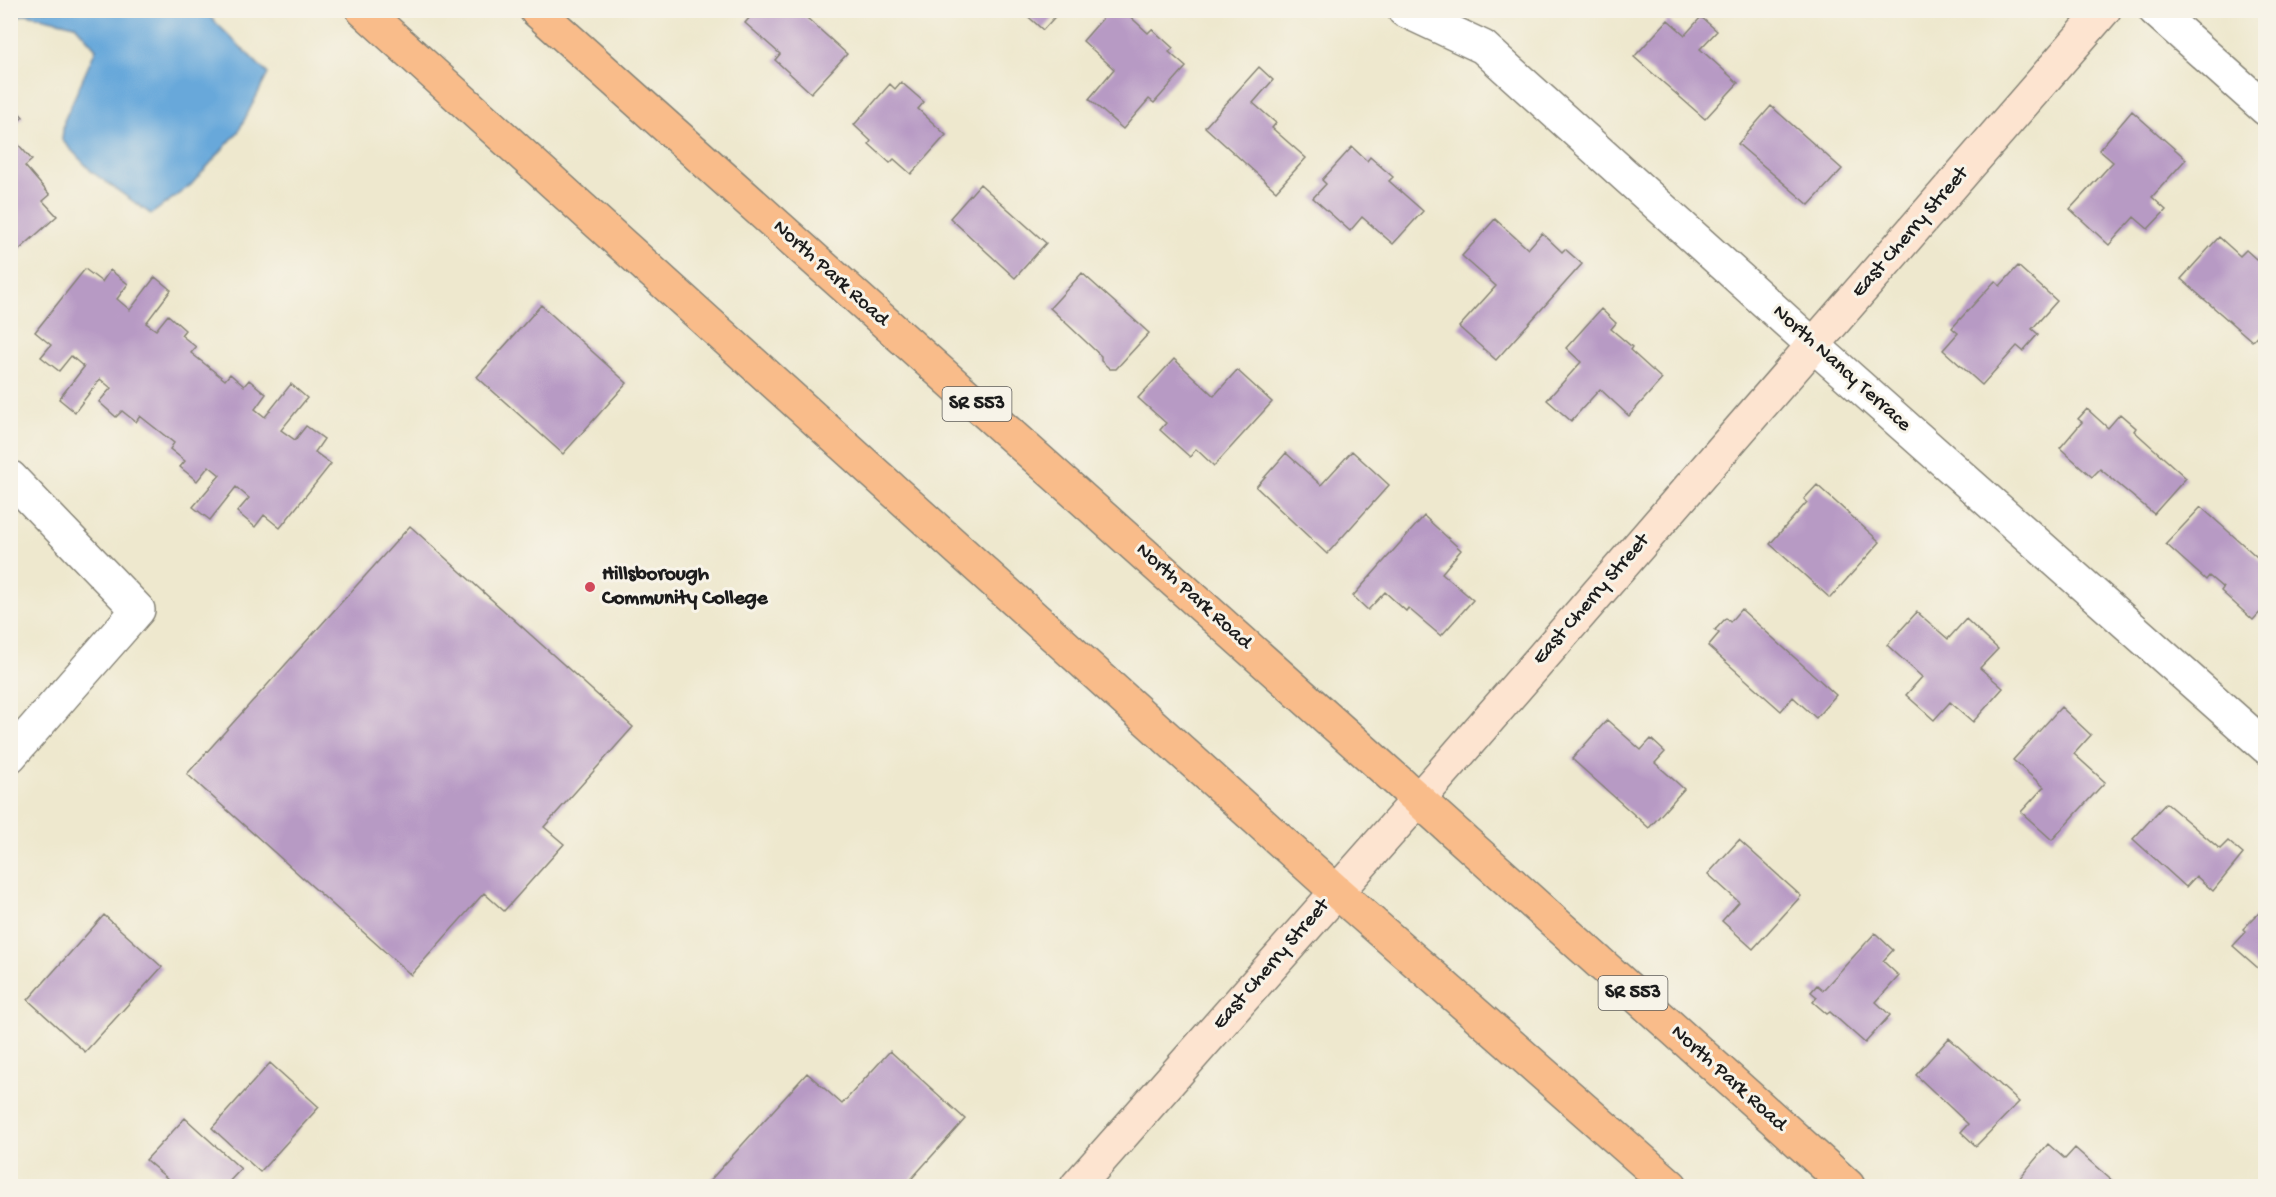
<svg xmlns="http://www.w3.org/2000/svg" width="2276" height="1197" font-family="'Gochi Hand',sans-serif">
<rect width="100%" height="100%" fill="#f7f3e8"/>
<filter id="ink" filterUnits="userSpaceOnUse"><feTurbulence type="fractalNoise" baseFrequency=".0167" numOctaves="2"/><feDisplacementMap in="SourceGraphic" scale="12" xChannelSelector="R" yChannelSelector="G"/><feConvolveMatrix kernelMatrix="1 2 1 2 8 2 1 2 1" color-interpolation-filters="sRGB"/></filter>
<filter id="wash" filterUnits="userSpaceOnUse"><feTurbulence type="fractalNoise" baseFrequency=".008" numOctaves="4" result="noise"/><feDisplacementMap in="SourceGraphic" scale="24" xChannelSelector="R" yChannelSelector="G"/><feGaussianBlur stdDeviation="1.35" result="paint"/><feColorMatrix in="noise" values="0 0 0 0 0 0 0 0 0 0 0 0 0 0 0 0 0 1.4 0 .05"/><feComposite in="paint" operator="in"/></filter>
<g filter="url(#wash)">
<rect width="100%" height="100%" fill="#eee8ce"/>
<path fill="#67a8da" stroke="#42627b" stroke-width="1.5" d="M11,10L204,11L268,74L238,132L191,185L151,214L92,172L62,140L64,121L96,49L75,25L27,14L11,18Z"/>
<g id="blocks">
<path fill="#b79ac4" d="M756,10H798L847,54L811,93L775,60L780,54L745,23Z
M1021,10H1061L1043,30Z
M1110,10H1123L1148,33L1152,29L1173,48L1169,52L1186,67L1154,103L1149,99L1123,129L1089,99L1114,69L1083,41Z
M1701,17L1717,31L1700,49L1738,83L1705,119L1634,57L1668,20L1685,35Z
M1259,67L1273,80L1253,103L1276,123L1272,128L1306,158L1276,191L1205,127Z
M901,82L924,102L918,109L946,135L911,174L894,159L890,163L869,144L871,141L854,125L890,84L895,89Z
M10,103L23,117L10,129Z
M1771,106L1842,169L1809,205L1738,144Z
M2132,111L2186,159L2152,197L2166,210L2148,229L2134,217L2109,245L2070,209L2113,162L2099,150Z
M17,143L32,160L25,166L50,195L43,201L57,216L10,258V149Z
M1352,147L1367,161L1370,157L1393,177L1389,181L1423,211L1393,244L1362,217L1350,231L1313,198L1326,184L1322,180Z
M980,184L1046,243L1015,278L950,218Z
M1495,219L1528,249L1542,233L1562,252L1565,249L1582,264L1496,360L1459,327L1496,286L1462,256Z
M2219,237L2240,256L2246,250L2266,268V326L2252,341L2181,279Z
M2018,266L2057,301L2032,329L2038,334L2023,351L2017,346L1982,385L1943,350L1958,333L1952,328L1995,281L2000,286Z
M85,269L102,282L110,270L128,284L117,299L130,310L155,277L171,290L146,323L156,330L168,315L185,330L181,335L196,347L191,353L225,380L230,374L244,386L249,380L266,394L255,409L265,417L291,384L307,398L281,430L295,440L306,426L324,439L315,452L331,464L280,528L264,515L255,527L237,512L249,498L236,487L210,520L193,507L220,475L209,466L197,481L180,467L185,461L170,449L174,443L140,416L136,422L122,411L116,417L99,402L111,388L100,379L75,412L59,399L84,367L71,356L59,371L41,357L51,345L35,332Z
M1082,273L1149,333L1116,369H1110L1101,361V356L1050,308Z
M541,305L627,383L563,454L477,377Z
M1601,309L1616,323L1611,329L1632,347L1630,350L1662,379L1629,416L1600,389L1571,421L1547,400L1581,362L1566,348Z
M1174,359L1214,396L1237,370L1272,402L1214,466L1196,449L1190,457L1160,430L1166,423L1138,398Z
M2087,409L2108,428L2120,414L2136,428L2134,431L2186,478L2154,514L2100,469L2092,477L2060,448L2082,422L2078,419Z
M1352,451L1389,485L1327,554L1256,487L1286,453L1321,485Z
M1817,485L1880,542L1830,598L1770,544L1807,502L1804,499Z
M2201,507L2266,565V606L2253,620L2221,591L2223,588L2209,576L2206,580L2166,544Z
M1424,516L1461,550L1442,573L1473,600L1441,636L1408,608L1406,611L1385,592L1368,610L1353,596Z
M410,526L633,727L544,827L564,844L504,911L484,893L411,975L187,774Z
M1741,609L1836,695L1816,718L1793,697L1781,711L1708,646L1719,633L1715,630L1726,618L1730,622Z
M1917,612L1948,639L1966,619L1998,649L1980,668L2003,688L1973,722L1950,702L1934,720L1906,695L1922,677L1887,645Z
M2061,707L2091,735L2074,754L2105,782L2052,840L2021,812L2044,787L2013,760Z
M1607,720L1641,750L1651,739L1665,752L1655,763L1684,789L1649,828L1572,759Z
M2166,803L2220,849L2228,841L2243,854L2213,891L2196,876L2186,887L2133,839Z
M1739,840L1801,896L1753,949L1722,921L1739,902L1708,874Z
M2266,906V960L2258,968L2233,946L2246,932L2243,929Z
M104,915L162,967L85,1052L28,1000Z
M1875,933L1893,950L1883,961L1899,976L1876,1002L1890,1015L1865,1043L1830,1012L1827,1014L1813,1002L1817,997L1811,992L1817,985L1823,990Z
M1949,1038L2019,1102L1976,1146L1961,1132L1968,1124L1916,1075Z
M890,1051L965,1119L905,1186H705L807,1073L842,1104Z
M270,1063L319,1107L260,1172L212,1128Z
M185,1118L241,1169L225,1186H176L146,1160Z
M2048,1144L2065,1159L2075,1148L2118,1186H2026L2018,1180Z"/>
</g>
</g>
<g filter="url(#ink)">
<use href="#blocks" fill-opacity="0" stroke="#858275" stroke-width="1.5"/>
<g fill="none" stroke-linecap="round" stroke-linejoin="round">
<g stroke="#858275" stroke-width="36">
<path id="street" d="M1404,10L1483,47L1813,345L2266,747
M2155,10L2266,109
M10,477L138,610L10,756"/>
</g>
<g stroke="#858275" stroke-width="36">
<path id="secondary" d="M1077,1186L1448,766L2104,10"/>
</g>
<g stroke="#858275" stroke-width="36">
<path id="primary" d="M363,10L1337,892L1671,1186
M536,10L1382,767L1848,1186"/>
</g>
<use href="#street" stroke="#fff" stroke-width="33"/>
<use href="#secondary" stroke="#fde4d0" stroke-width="33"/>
<use href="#primary" stroke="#f9bc8a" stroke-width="33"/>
</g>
</g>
<circle fill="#d1495b" stroke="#f7f3e8" stroke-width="2" cx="590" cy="587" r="6"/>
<g text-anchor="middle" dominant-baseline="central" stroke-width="6" stroke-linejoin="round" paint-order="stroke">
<g fill="#f7f3e8" stroke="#5e5c59" stroke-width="1.5">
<rect x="942.5" y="387" width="69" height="34" rx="4.5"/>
<rect x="1598.5" y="976" width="69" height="34" rx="4.5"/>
</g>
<g font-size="20" font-weight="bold" fill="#1c1c1c">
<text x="977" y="404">SR 553</text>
<text x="1633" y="993">SR 553</text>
</g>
<g font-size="21" fill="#1c1c1c" stroke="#f7f3e8">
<text transform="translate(1911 233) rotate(-49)">East Cherry Street</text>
<text transform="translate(830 274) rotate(42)">North Park Road</text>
<text transform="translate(1841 369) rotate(42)">North Nancy Terrace</text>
<text transform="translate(1193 597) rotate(42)">North Park Road</text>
<text transform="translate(1592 600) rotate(-49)">East Cherry Street</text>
<text transform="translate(1272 965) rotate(-49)">East Cherry Street</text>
<text transform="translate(1728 1079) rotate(42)">North Park Road</text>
</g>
<g font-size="21" font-weight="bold" fill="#1c1c1c" stroke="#f7f3e8" text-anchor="start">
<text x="602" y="575">Hillsborough<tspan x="602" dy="24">Community College</tspan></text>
</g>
</g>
<rect width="2276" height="1197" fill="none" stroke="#f7f3e8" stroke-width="36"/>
</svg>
